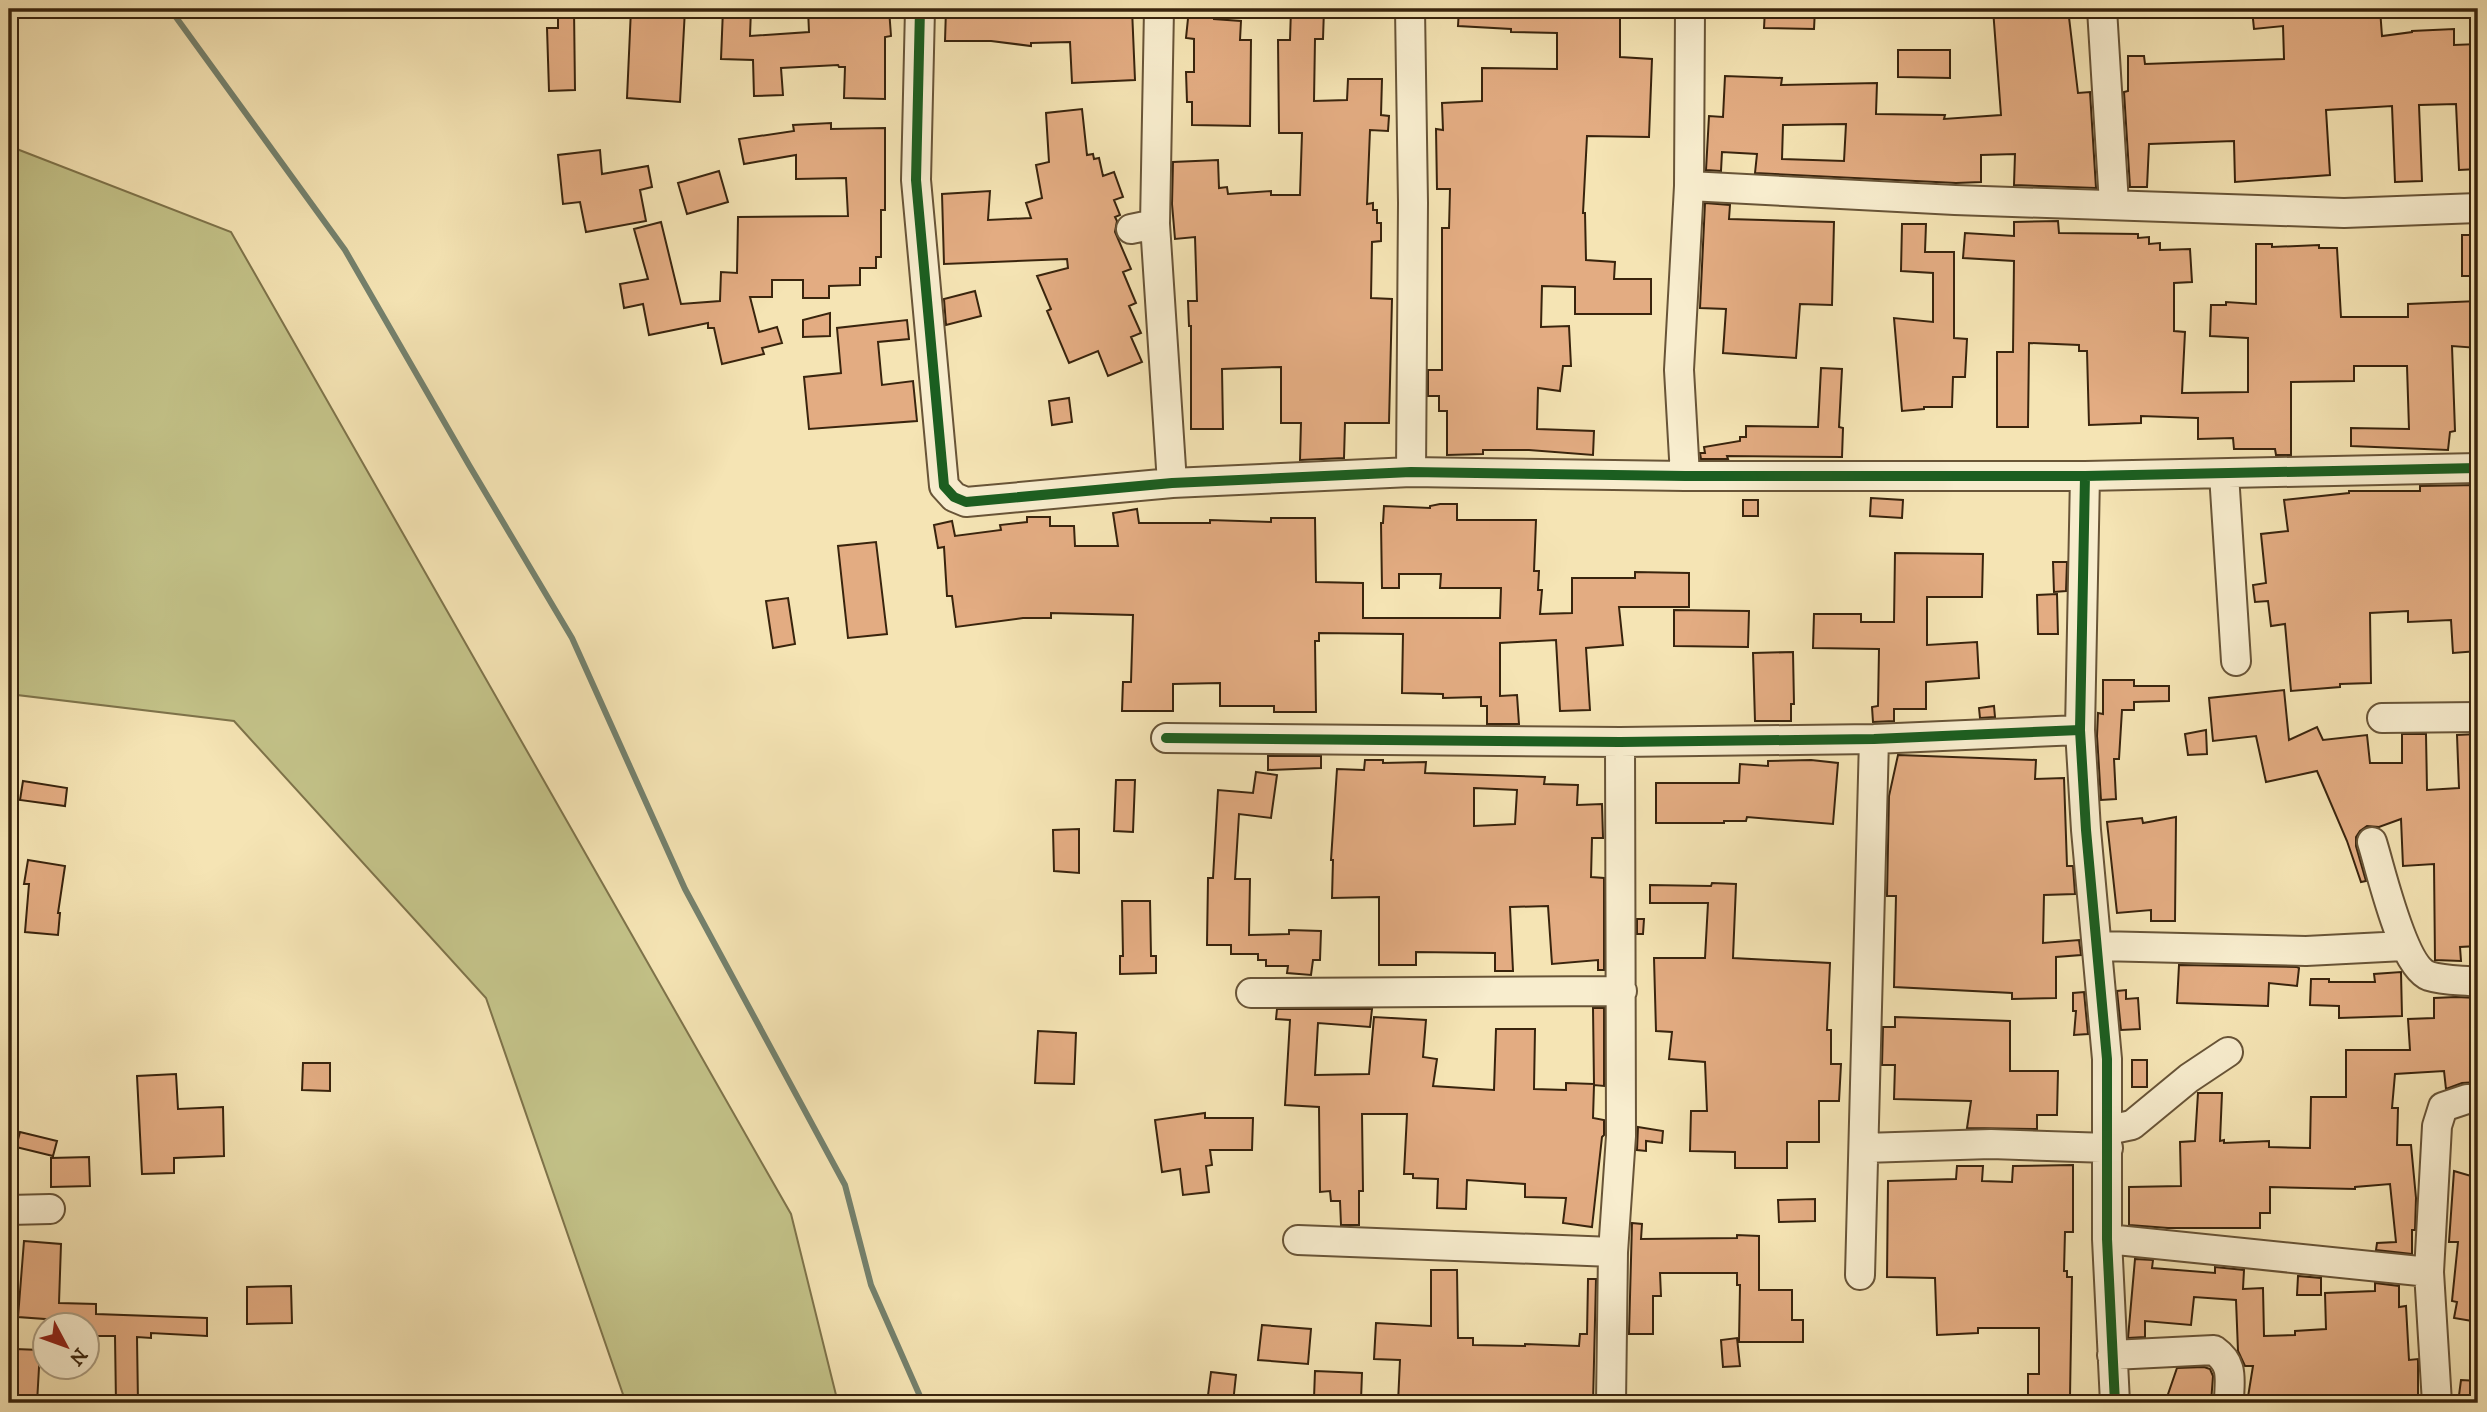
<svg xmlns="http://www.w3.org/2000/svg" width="2487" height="1412" font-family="'IM FELL DW Pica',serif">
<rect width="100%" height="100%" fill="#f5e4b4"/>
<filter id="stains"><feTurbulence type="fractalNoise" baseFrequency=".00286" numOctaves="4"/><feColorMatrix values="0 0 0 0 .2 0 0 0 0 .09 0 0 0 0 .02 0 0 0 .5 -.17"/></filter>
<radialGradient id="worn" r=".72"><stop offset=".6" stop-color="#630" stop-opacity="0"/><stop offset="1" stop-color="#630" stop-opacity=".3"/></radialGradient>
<path fill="#c3c288" stroke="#7e734a" stroke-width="2" d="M9,146L231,232L791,1214L838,1403H626L486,998L234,721L9,694Z"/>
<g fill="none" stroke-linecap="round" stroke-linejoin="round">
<path stroke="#74816d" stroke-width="6" d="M170,9L345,250L469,465L572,638L685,889L845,1185L871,1285L923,1403"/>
</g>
<path fill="#e3ac82" stroke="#39240d" stroke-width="2" fill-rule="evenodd" d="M558,9H574L575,90L549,91L547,28H558Z
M631,9H685L680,102L627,98Z
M723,9H751L750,36L809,32L808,9H889L891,36L885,37V99L844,98L845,67H839L838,65L781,68L783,95L754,96L753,60L721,59Z
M946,9H1132L1135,80L1072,83L1070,42L1031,43V46L991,41H945Z
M1189,9H1214V19L1241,21L1240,40H1251L1250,126L1192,125V102H1187L1186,72H1194V39L1186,38Z
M1291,9H1324L1323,39H1315L1314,101L1347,100L1348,79H1382L1381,115L1389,116L1388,131L1370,130L1367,204L1373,203V210H1377V223H1381V241L1372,242L1371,298L1392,299L1389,423H1345L1344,458L1300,460L1301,423H1281V367L1222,369L1223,429H1191V326H1189L1188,301H1197L1195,237L1175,239L1172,204L1173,162L1218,160L1219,188L1227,187L1228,194L1271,191V195H1300L1302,133H1279L1278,40H1290Z
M1459,9L1620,10V57L1652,59L1649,137L1587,136L1583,213H1585L1586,260L1615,262L1614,279H1651V314H1575V287L1542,286L1541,327L1569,326L1571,366H1563L1560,391L1538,388L1537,429L1594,431L1593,455L1529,450H1483V454L1447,455V411H1439V396H1428V370H1442V228H1449L1450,189H1437L1436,129L1443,130L1442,103L1482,101V68L1557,69V33L1511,32V29L1458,26Z
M1765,9H1815L1814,29L1764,28Z
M1993,9H2068L2078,93L2090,92L2096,188L2014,185L2015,154L1981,155V182L1956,183L1755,173L1757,154L1722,152L1721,171L1706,170L1709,116L1723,117L1725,76L1782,78L1781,85L1877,83L1876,114L1945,115L1944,119L2001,115ZM1846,124L1844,161L1782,159L1783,125Z
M2252,9H2380L2382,36L2412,32V31L2454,29V45L2478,44V169L2459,170L2456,104L2419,105L2422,181L2395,182L2392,106L2326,110L2330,175L2235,182L2234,141L2149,144L2147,187H2130L2124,92L2128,91V56H2144L2145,64L2284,59L2283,26L2254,29Z
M1898,50H1950V78L1898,77Z
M1082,109L1087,155L1093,154L1094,159L1099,158L1103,176L1114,172L1123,197L1114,200L1120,215L1115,217L1117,221L1115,232L1131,269L1123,272L1136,303L1129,306L1141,333L1131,337L1142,362L1108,376L1098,351L1069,363L1047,311L1051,309L1037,276L1068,268L1067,259L944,264L942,194L990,191L988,220L1031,218L1026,203L1042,198L1036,165L1049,162L1046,113Z
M831,123V129L885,128V210H881V257H876V268H860V285L829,286V298H803V280H772V297H750L759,332L777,327L782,343L762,348L764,354L722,364L714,328H708V323L649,335L643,304L624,308L620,284L648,279L634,229L661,222L681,304L720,301L721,272L737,273L738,217L848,216L846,178L796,179V155L744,164L739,139L794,131L793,125Z
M600,150L602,174L648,166L652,187L640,190L646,221L586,232L580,202L563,204L558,155Z
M719,171L728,202L687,214L678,183Z
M1705,203L1730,205L1729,219L1834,222L1832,305L1800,304L1796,358L1723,353L1726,309L1700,308Z
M2058,221L2059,233L2138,234V238L2149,237V244L2160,243V250L2190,249L2192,282L2174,283V331L2185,332L2182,393L2248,392V338L2210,336L2211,305H2226V302L2256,304V244H2272V247L2319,245V248H2337L2341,317H2408V304L2478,301V348L2452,346L2455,431L2450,432L2448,450L2351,446V428L2409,429L2407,366H2354V381L2291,382V455H2276L2275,449H2234L2233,438L2198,439V418L2141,416V423L2089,425L2087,351H2079V345L2029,343L2028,427H1997V352H2013L2014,261L1963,258L1965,233L2014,236V222Z
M1902,224H1926L1925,252H1954V338L1967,339L1965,377H1953L1952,407H1924V409L1902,411L1894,318L1933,322V273L1901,271Z
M2462,235H2478V276H2462Z
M975,291L981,316L946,325L944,299Z
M830,313V336L803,337V320Z
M907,320L909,339L878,342L882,385L913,381L917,421L809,429L804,377L841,373L837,328Z
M1821,368L1842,369L1839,427L1843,428L1842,457L1727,456L1728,459H1701L1700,453H1705L1704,447L1740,441V437H1746V426L1818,427Z
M1069,398L1072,422L1052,425L1049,401Z
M2478,485V651L2453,653L2451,620L2408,622V611L2370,613L2371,683L2340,684V687L2291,691L2285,624L2271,626L2268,601L2255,602L2253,585L2266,583L2261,534L2288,531L2284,500L2349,493V491H2420V486Z
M1871,498L1903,500L1902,518L1870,516Z
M1743,500H1758V516H1743Z
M1440,504H1457V520H1536L1534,571H1539L1538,590H1542L1540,614L1572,613V578H1635V572L1689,573V607H1619L1623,645L1586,648L1590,710L1560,711L1556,640L1500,643V696L1517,695L1519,724H1487V706H1481V697L1443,698V694L1402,693L1403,634L1319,633V641H1315L1316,712H1274V706H1220V683L1173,684V711H1122L1123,682H1131L1133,615L1051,613V618H1023L956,627L952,596H947L944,547L938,548L934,525L952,521L955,536L1001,530L1000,525L1027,522V517H1050V526H1074L1075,546H1118L1113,513L1137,509L1139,523H1210V520L1271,522V518H1315L1316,582L1363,583V618H1500L1501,588H1440L1441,574H1399V588H1382L1381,523H1383L1384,506L1430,508V506Z
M876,542L887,634L848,638L838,546Z
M1895,553L1983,554L1982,597H1927V645L1977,642L1979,678L1926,682V709H1894V721L1873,722L1872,707L1878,706L1879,649L1813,648L1814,614H1861V622H1894Z
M2053,562H2067L2066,591L2054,592Z
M2057,594L2058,634H2038L2037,595Z
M788,598L795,644L773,648L766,601Z
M1674,610L1749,611L1748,647L1674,646Z
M1793,652L1794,704H1791V721H1755L1753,653Z
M2103,680H2134V686H2169V701L2134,702V710H2122L2119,759H2114L2116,799L2101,800L2097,736L2098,713L2103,714Z
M2284,690L2289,740L2317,727L2323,740L2367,735L2370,763H2402V734H2426L2427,790L2459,788L2457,735L2478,734V946L2460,947L2461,961L2435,960L2434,864L2403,866L2401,819L2379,827L2367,826L2360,831L2356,837V846L2366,881L2361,882L2347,841L2317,771L2266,782L2256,736L2213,741L2209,698Z
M1994,706L1995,717L1980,718L1979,708Z
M2206,730L2207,754L2188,755L2185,734Z
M1898,755L2036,760L2035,779L2064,778L2067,866H2073L2075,894L2044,895L2043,943L2079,940L2081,955L2056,957V998L2012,999V993L1894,987L1896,896H1887L1889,796Z
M1268,756H1321V768L1268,770Z
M1365,760H1383V763L1426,762L1425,773L1545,777L1544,784L1578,785L1577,805L1602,804L1603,838H1592L1591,877L1604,878V970H1598V960L1552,964L1548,906L1510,907L1513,971H1495V953L1416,952V965H1379V897L1332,898L1333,860H1331L1337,769L1364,770ZM1474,788L1517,790L1515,824L1474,826Z
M1811,760L1838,763L1833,824L1747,817L1746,821H1724V823H1656V783H1739L1740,764L1768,766V761Z
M1256,772L1277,775L1271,818L1239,814L1235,879H1250L1249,935L1289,934V930L1321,931L1320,960H1313L1311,975L1287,973L1288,966H1266V960H1258V954H1231V945H1207L1208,878H1213L1218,790L1253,793Z
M1116,780H1135L1133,832L1114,831Z
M23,781L67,788L65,806L20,800Z
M2176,817L2175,921H2151V910L2117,913L2107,822L2142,818L2143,823Z
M1079,829V873L1054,871L1053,830Z
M28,860L65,866L58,913H60L58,935L25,932L29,884H24Z
M1712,883L1736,884L1733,958L1830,963L1827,1030H1831V1064H1841L1839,1101H1819V1142H1787V1168H1735V1152L1690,1151L1691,1111H1707L1705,1062L1669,1059L1672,1032L1656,1031L1654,958H1705L1708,903H1650V885L1711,886Z
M1122,901H1150L1151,956H1156V973L1120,974V956H1123Z
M1637,919H1644L1643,934H1637Z
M2179,965L2297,967L2299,968L2297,986L2269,983L2268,1006L2177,1003Z
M2401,972L2402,1016L2339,1018V1006L2310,1005L2311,979H2329V982H2375L2374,974Z
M2126,990V999L2138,998L2140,1029L2121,1030L2117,991Z
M2084,992L2088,1034L2074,1035L2076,1011H2073V993Z
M2456,997L2478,998V1082L2462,1083L2446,1089L2444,1071L2395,1074L2392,1108H2398L2397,1145H2411L2416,1198L2415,1230H2412V1254L2376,1250L2377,1243L2396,1242L2390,1184L2355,1187V1189L2270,1187V1213H2260V1228H2168L2129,1225V1187L2181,1186L2180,1142L2195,1141L2198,1093H2222L2220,1141L2224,1140V1143L2269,1141V1147L2310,1148L2311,1097H2346V1050H2410L2408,1019L2434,1018V998Z
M1593,1008H1604V1086L1594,1085L1593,1118L1604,1120V1135L1602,1137L1592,1227L1563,1223L1566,1198L1525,1197V1184L1467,1180L1466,1209L1437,1208L1438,1179L1413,1178V1174H1404L1407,1114H1362L1363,1191H1359V1225H1341L1340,1201H1331L1330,1191L1320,1192L1319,1107L1285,1105L1290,1020L1276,1019L1277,1009H1372L1370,1027L1318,1023L1315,1075L1369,1074L1374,1017L1426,1020L1423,1057L1437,1059L1433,1086L1494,1090L1496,1029H1535L1534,1089L1566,1090V1083L1594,1084Z
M1895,1017L2010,1021V1071H2058L2057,1115H2037V1129L1967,1128L1971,1101L1894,1099L1895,1065H1882L1883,1027H1895Z
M1038,1031L1076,1033L1074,1084L1035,1083Z
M2132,1060H2147V1087H2132Z
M303,1063H330V1091L302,1090Z
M176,1074L178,1109L223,1107L224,1156L174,1158V1173L142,1174L137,1076Z
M1205,1113V1118H1253L1252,1150H1210L1212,1165L1206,1166L1209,1192L1183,1195L1180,1169L1162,1172L1155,1120Z
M1638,1127L1663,1131L1662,1143L1646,1141V1151L1637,1150Z
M20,1132L57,1141L53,1156L16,1147Z
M89,1157L90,1186L51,1187V1158Z
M2073,1165V1232H2065L2064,1271H2067V1277H2072L2070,1397H2028V1374H2039V1328H1978V1333L1937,1335L1935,1278L1887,1277L1888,1181L1956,1179L1957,1166H1983L1982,1181L2012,1182L2013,1166Z
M2454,1171L2478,1178V1322L2454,1318L2457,1302L2452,1301L2458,1242H2449Z
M1815,1199V1221L1779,1222L1778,1200Z
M1632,1223L1642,1224L1641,1239L1737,1238V1235L1759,1236V1290H1792V1320H1803V1342H1739L1740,1285H1737V1273H1660L1661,1296H1653V1334H1629Z
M24,1241L61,1244L59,1303L96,1304V1314L207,1318V1336L151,1333V1338L137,1337L138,1403H116L115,1336H88V1325H72V1321L18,1317Z
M2135,1259L2153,1260L2152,1268L2215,1273V1267L2244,1270L2243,1289L2263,1288L2264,1336L2295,1335V1331L2326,1329L2325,1293L2375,1291V1283L2399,1286V1307L2406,1306L2409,1360L2418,1359V1403H2247L2253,1366H2245L2238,1351L2236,1300L2194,1297L2191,1325L2145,1321V1337L2128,1338Z
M1431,1270H1457L1458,1338H1473V1345L1525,1346V1344L1579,1346L1580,1334H1587L1588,1279H1596L1593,1403H1398L1400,1360L1374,1359L1376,1323L1431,1326Z
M2298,1276L2321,1278V1295H2297Z
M291,1286L292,1323L247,1324V1287Z
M1262,1325L1311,1329L1308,1364L1258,1360Z
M1737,1338L1740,1366L1723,1367L1721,1340Z
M15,1349L40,1350L37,1403H12Z
M2204,1367L2210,1369L2213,1376L2211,1403H2165L2177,1368Z
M1315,1371L1362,1373L1361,1400L1314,1398Z
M1211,1372L1236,1375L1233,1403H1207Z
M2461,1380L2478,1381V1403H2458Z"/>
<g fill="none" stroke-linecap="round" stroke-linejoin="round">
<g stroke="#685437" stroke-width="32">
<path id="minor" d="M920,9L916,180L944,486L954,497L966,502L1172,483L1411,472L1685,476H2085L2478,468
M1159,9L1155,224L1172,483
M1410,9L1413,203L1411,472
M2102,9L2114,204
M1689,186L1955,200L2344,213L2478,208
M1131,229L1155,224
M2224,474L2236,661
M1685,476L1679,370L1689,186L1690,9
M2085,476L2080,730L2086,830L2107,1059V1239L2115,1403
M2382,718L2478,717
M1166,738L1620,742L1874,739L2080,730
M2372,842C2381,870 2402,966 2429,976C2444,981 2463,980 2478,982
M2098,946L2306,951L2404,946
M1251,993L1622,991
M2108,1130L2132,1125L2189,1078L2228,1052
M1864,1148L1991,1144L2108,1148
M9,1210L50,1209
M2107,1239L2429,1272
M1298,1240L1613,1252
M1860,1275L1874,739
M2112,1355L2214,1350C2235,1365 2229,1380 2229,1403
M1611,1403L1613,1252L1621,1136L1620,742
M2437,1403L2429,1272L2437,1126L2443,1107L2467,1099H2478"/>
</g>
<use href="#minor" stroke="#f8edce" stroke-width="28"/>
<g stroke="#f8edce" stroke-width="15">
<path id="cycleway" d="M920,9L916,180L944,486L954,497L966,502L1172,483L1411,472L1685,476H2085L2478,468
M2085,476L2080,730L2086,830L2107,1059V1239L2115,1403
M1166,738L1620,742L1874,739L2080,730"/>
</g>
<use href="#cycleway" stroke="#1b5e20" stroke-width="10"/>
</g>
<rect width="2487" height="1412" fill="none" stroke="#f5e4b4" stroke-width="35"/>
<rect x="10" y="10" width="2466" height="1391" fill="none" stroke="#39240d" stroke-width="3.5"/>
<rect x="18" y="18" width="2452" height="1377" fill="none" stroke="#39240d" stroke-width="2"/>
<g transform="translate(66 1346) rotate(131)"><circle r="33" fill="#f8edce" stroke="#ac9d81" stroke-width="2"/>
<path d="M0-5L12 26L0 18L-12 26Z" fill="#8f2418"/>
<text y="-10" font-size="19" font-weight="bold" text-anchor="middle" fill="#39240d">N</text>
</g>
<rect width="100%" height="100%" filter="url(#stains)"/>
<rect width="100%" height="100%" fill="url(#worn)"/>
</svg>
